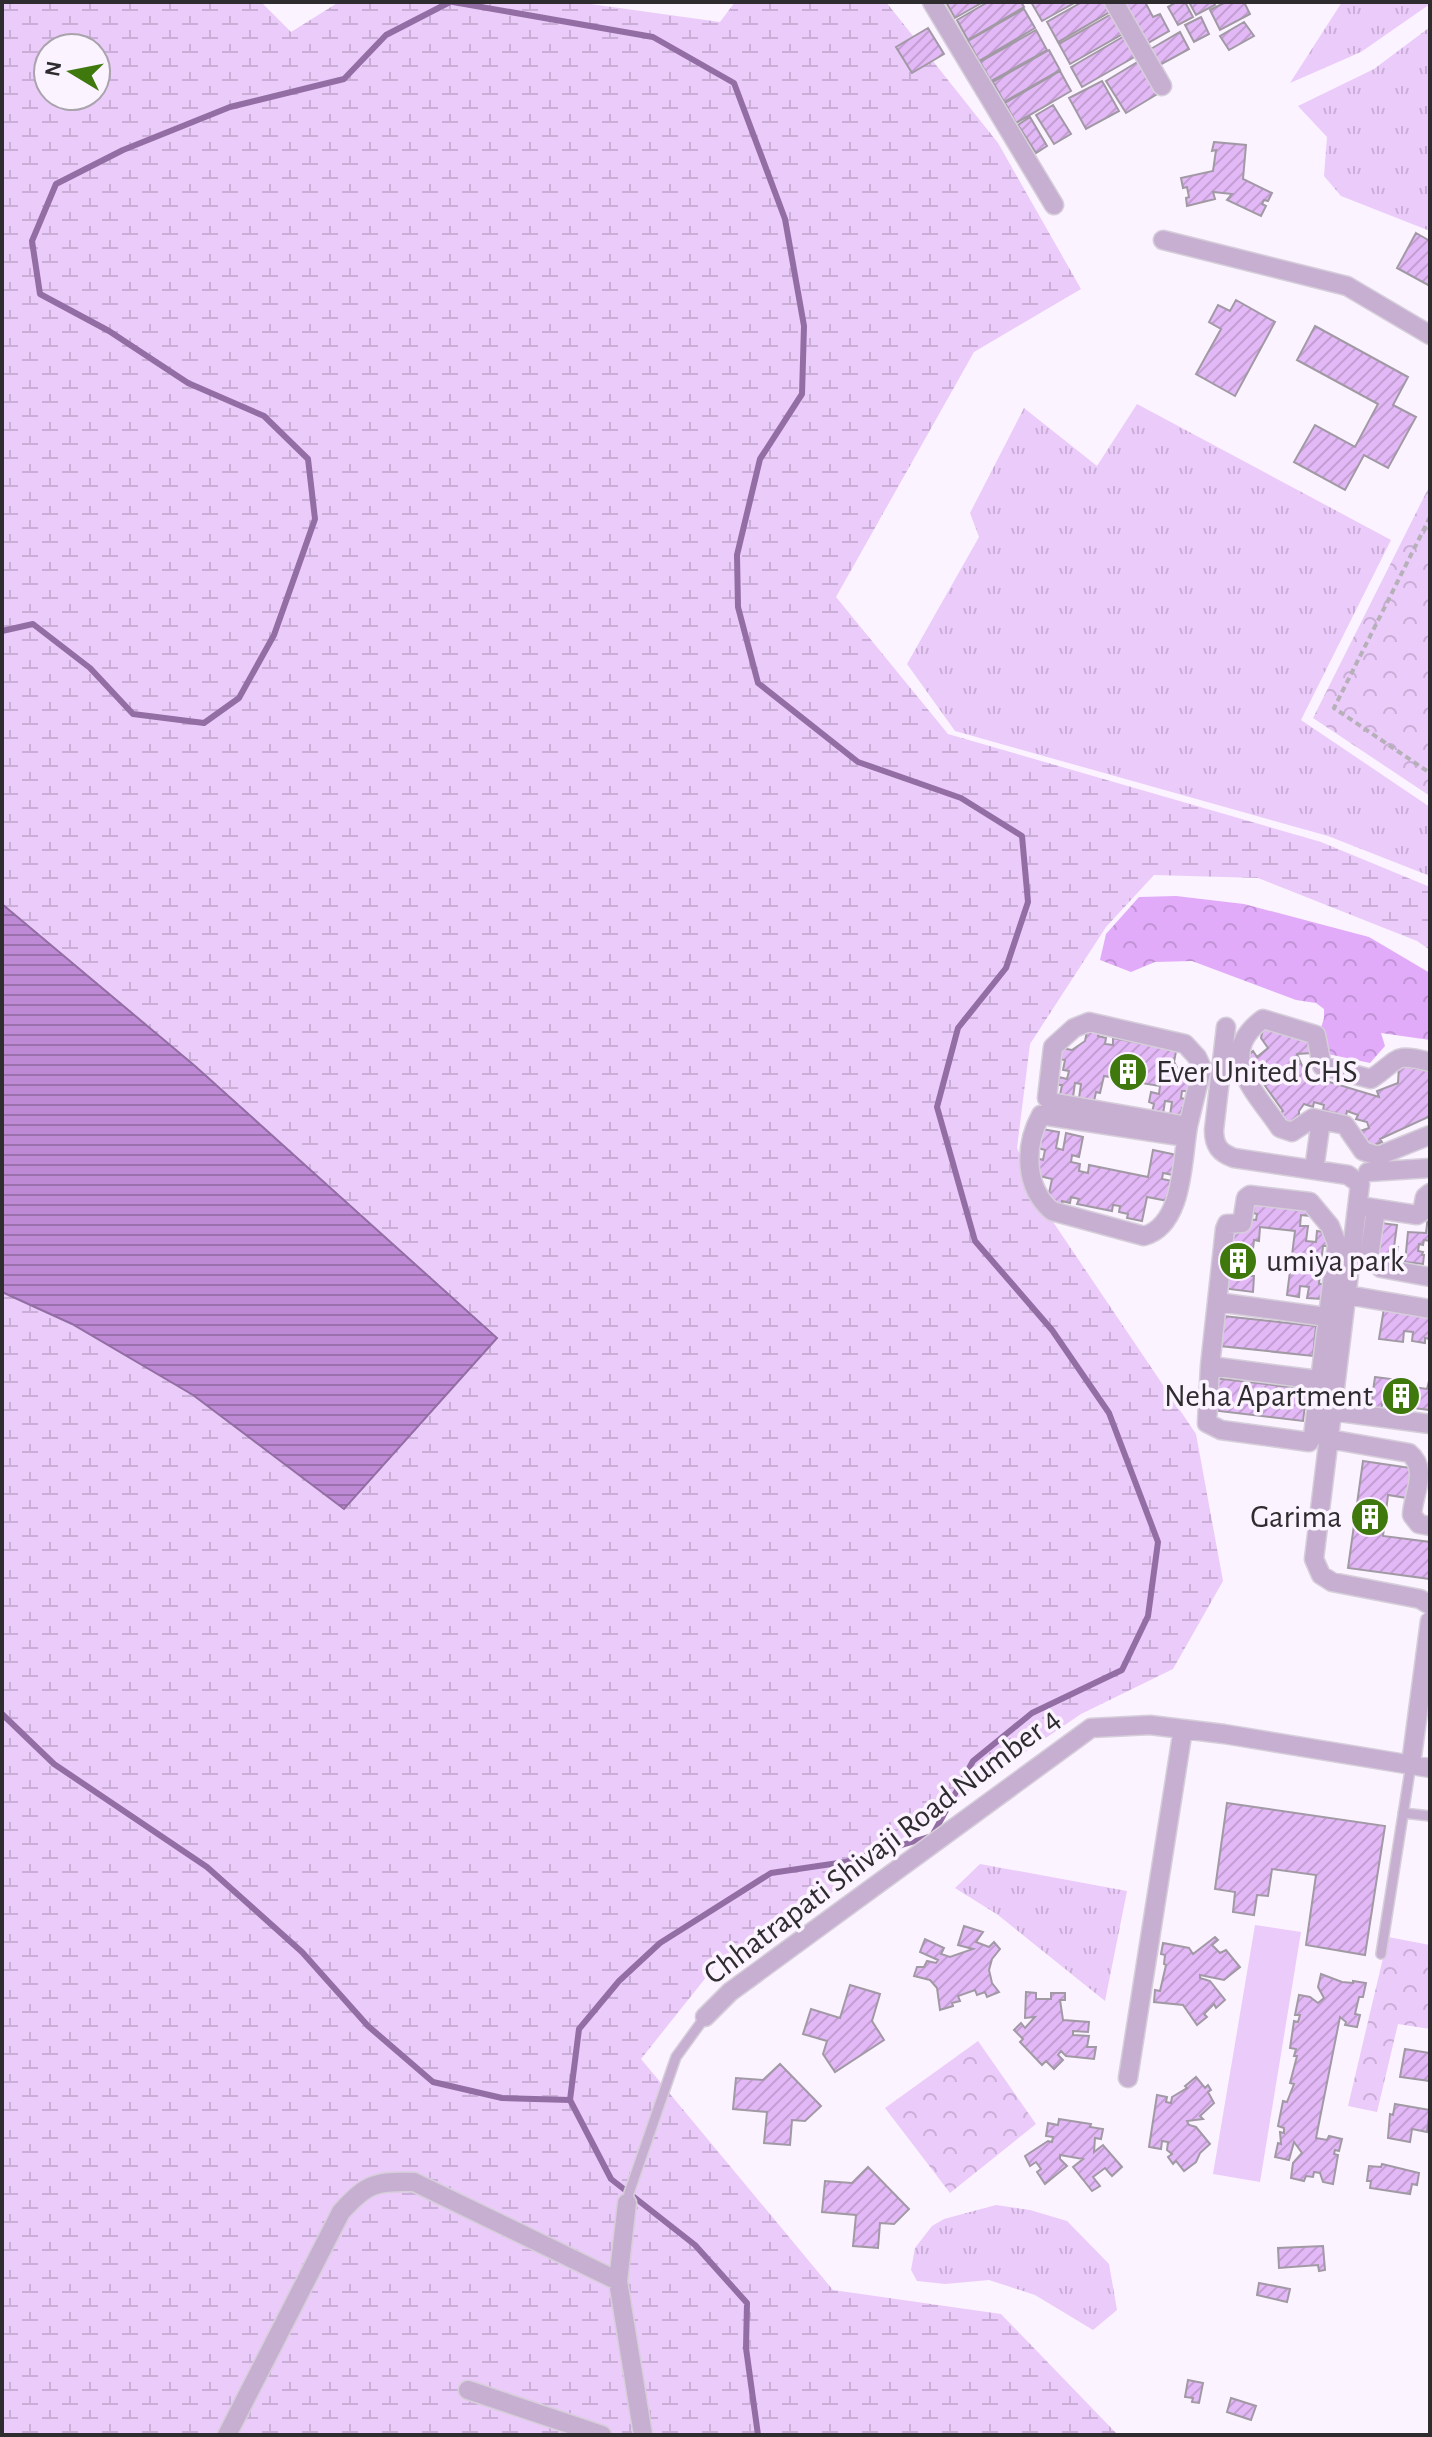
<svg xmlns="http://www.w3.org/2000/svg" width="1432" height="2437" font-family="'Alegreya Sans',sans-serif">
<defs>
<pattern id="grass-tufts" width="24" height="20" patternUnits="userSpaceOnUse" patternTransform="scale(2)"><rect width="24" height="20" fill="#ebcbfa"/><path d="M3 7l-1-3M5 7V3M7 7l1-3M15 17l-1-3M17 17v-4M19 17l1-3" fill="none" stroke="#caaed7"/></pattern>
<pattern id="forest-crowns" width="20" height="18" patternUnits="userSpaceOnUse" patternTransform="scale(2)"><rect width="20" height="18" fill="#e1abf9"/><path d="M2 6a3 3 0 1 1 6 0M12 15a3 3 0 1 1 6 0" fill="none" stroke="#c193d6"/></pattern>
<pattern id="wetland-marsh" width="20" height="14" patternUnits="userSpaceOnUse" patternTransform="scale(2)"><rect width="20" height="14" fill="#ebcbfa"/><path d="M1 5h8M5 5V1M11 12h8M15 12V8" fill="none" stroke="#caaed7"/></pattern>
<pattern id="park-crowns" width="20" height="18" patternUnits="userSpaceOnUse" patternTransform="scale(2)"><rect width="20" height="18" fill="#ebcbfa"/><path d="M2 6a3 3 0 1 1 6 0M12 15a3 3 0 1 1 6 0" fill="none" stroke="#caaed7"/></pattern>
<pattern id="water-rules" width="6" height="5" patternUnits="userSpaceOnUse" patternTransform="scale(2)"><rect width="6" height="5" fill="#be8ad5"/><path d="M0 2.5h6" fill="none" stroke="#9b71ad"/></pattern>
<pattern id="building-hatch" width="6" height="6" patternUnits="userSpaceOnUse" patternTransform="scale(2)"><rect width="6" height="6" fill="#e3b8f6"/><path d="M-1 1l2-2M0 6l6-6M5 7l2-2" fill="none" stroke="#c39ed3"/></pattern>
</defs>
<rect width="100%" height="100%" fill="#fbf3ff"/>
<path fill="url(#grass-tufts)" d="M1342,2H1430V4L1361,52L1290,83Z
M1430,27V231L1341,196L1324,176L1327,137L1298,106L1374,69Z
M1137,404L1391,540L1301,720L1430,807V876L1328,836L955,731L907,664L979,537L970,513L1024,408L1097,466Z
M980,1864L1127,1891L1105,2001L998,1915L955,1888Z
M996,2205L1030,2210L1067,2221L1109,2264L1117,2310L1093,2330L1035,2295L989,2280L945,2284L917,2281L911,2270L915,2248L932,2226L944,2219Z"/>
<path fill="url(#forest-crowns)" d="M1176,896L1244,904L1369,937L1430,973V1040L1381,1033L1385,1046L1370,1063L1314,1051L1324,1018V1009L1316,1003L1296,1000L1192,961L1155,962L1131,972L1100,960L1106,934L1139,897Z"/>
<path fill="url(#wetland-marsh)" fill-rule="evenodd" d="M2,2H261L291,32L339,2H576L720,22L735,2H886L998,143L1081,289L974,352L836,597L948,734L1321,842L1430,887V950L1417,941L1258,878L1154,875L1106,927L1030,1044L1017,1148L1043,1207L1196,1434L1223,1581L1173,1669L1081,1714L933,1815L827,1896L715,1966L641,2059L833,2290L1001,2314L1118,2435H2ZM48,48H96V96H48Z"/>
<path fill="url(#park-crowns)" d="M1430,485V796L1313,718Z
M1388,1937L1430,1945V2029L1398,2024L1377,2112L1348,2106Z
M978,2041L1036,2124L950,2193L885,2108Z"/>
<path fill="#ebcbfa" d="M1255,1925L1301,1932L1260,2182L1213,2174Z"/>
<path fill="url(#water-rules)" stroke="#936ea4" stroke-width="2" d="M2,904L195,1066L497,1338L344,1509L193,1395L72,1324L2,1292Z"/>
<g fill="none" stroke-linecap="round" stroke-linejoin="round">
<path stroke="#936ea4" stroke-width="6" d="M453,2L653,37L734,83L785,219L804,326L802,394L760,459L737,555L738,607L758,683L858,762L961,798L1022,836L1028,902L1006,968L958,1028L937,1107L975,1241L1052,1330L1109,1413L1158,1542L1148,1616L1122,1670L1032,1713L973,1761L932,1836L845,1862L771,1873L660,1943L619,1981L579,2029L570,2100
M2,631L33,624L90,668L133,714L204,723L239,698L274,635L315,519L308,459L264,416L188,383L109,331L40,294L32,241L56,184L123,150L230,107L344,79L386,35L450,2
M2,1714L54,1764L207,1867L302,1952L368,2026L433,2082L502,2098L570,2100L611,2179L695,2245L747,2303L746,2348L758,2435"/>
</g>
<path fill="url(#building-hatch)" stroke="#a199a4" stroke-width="2" d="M946,2H983L955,18Z
M988,2H1021L1024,7L968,40L957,20Z
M1031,2H1076L1042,21Z
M1082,2H1109L1113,10L1058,42L1047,22Z
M1124,2H1145L1153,17L1160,14L1169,31L1146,44Z
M1177,2H1185L1193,17L1178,25L1168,7Z
M1189,2H1213L1215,5L1196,15Z
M1226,2H1244L1250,14L1220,30L1210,10Z
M1024,9L1035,28L979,61L968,41Z
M1115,12L1126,32L1070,64L1059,44Z
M1201,17L1209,34L1194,42L1185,25Z
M1244,22L1254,36L1229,50L1220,36Z
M928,28L944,54L912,73L896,47Z
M1036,30L1047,50L991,81L980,62Z
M1180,32L1189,49L1158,66L1149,50Z
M1126,35L1138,55L1082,87L1071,67Z
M1049,50L1060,70L1004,102L993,82Z
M1139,61L1159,93L1126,113L1106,81Z
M1060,71L1071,91L1016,123L1005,103Z
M1102,81L1119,111L1086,129L1069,98Z
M1053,105L1071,134L1054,144L1036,115Z
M1030,117L1047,146L1036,153L1018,125Z
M1214,142L1246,145L1243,179L1272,193L1268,201L1264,200L1262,204L1266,206L1261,216L1227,200L1232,194L1213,192L1215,199L1187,206L1186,198L1189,197L1187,187L1183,188L1181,178L1213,171L1216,150L1212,151Z
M1416,233L1430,241V286L1397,268Z
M1236,300L1275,322L1235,396L1196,374L1221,329L1209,322L1218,305L1230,311Z
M1315,326L1408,377L1393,405L1416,417L1388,468L1364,455L1345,490L1294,462L1315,425L1355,447L1378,404L1297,360Z
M1264,1023L1316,1038L1312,1053L1297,1054L1306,1075L1379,1097L1377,1091L1398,1083L1399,1065L1430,1071V1120L1428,1117L1380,1139L1382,1142L1369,1148L1360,1131L1369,1128L1367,1122L1356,1119L1358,1115L1347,1111L1346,1116L1323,1110L1324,1105L1314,1102L1313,1107L1304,1104L1299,1111V1120L1288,1126L1279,1114L1283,1111L1253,1069L1249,1072L1240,1060L1253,1051L1257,1057L1268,1048L1261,1038Z
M1088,1027L1099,1029L1098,1036L1106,1038L1105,1044L1113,1045V1038L1165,1048L1177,1046L1174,1062L1179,1071L1197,1073L1188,1091H1182L1181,1098L1189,1100L1188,1108H1182L1181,1117L1170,1115L1172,1102L1165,1101L1163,1114L1152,1112L1154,1104L1149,1102L1151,1092L1159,1094L1160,1086L1135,1082L1136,1077L1121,1074L1120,1079L1104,1076L1100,1093L1096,1092L1094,1101L1079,1098L1081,1084L1075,1083L1073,1097L1060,1095L1062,1085H1058L1059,1077L1067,1079L1069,1071L1063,1070L1065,1060L1058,1059L1061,1048L1072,1050L1085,1041Z
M1042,1129L1059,1132L1056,1148L1063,1150L1066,1133L1083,1137L1079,1157L1072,1155L1071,1162L1080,1164L1079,1171L1088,1173L1089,1165L1148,1177L1153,1150L1177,1155L1173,1175L1163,1173L1162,1179L1172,1181L1168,1201L1147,1197L1142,1221L1127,1218L1128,1214L1119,1212L1120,1206L1113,1205L1112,1211L1077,1204L1079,1199L1071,1197L1070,1203L1062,1201L1061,1206L1047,1203L1052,1179L1031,1174L1036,1158L1043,1160L1045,1150L1038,1148Z
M1430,1197V1241L1424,1240L1423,1245L1419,1244L1418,1251L1423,1252L1422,1255H1424L1423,1264L1405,1262L1408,1232L1426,1233Z
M1250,1198L1311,1204L1309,1216L1301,1215L1300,1226H1308L1306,1241L1316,1242L1317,1231L1329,1233L1328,1246H1323L1319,1284H1324L1322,1299L1307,1298L1309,1287L1300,1286L1299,1297L1287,1295L1295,1231L1260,1227L1259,1241L1254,1240L1250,1276H1254L1253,1292L1221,1288L1228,1227L1246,1219L1256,1220L1257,1214L1253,1213L1254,1209H1249Z
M1381,1223L1397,1225L1394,1247H1398L1396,1258L1376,1256Z
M1384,1308L1430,1316V1339L1425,1338V1343L1412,1341L1413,1332L1404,1331L1403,1342L1379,1339Z
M1223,1316L1316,1326L1313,1356L1220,1346Z
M1375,1377L1407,1381L1406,1386L1427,1389L1430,1377V1410L1382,1404L1381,1413L1370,1411Z
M1214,1378L1307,1389L1303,1421L1210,1410Z
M1363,1461L1411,1468L1407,1498L1388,1495L1383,1536L1430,1542V1579L1348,1568Z
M1227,1803L1385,1826L1365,1955L1306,1945L1316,1875L1272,1869L1268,1896L1257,1895L1254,1915L1233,1912L1235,1892L1215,1889Z
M964,1926L983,1932L976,1942L989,1947L994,1942L1000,1949L992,1959L989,1970L992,1983L999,1992L987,1997L985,1992L977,1995L975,1990L958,1996L960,2001L952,2003L953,2006L940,2010L937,1988L930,1980L914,1976L917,1967H924L927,1961L936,1963L938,1960L920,1952L925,1939L944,1948L941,1954L950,1957L973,1949L958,1945Z
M1215,1937L1218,1940L1212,1945L1220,1953L1226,1950L1240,1967L1224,1980L1200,1975V1978L1210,1981L1225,2000L1216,2008L1214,2004L1204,2014L1207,2017L1197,2025L1183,2005L1154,2002L1155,1990L1160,1991L1166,1965L1164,1964L1165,1955L1161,1954L1163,1943L1189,1948L1193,1954Z
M1321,1974L1342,1982L1353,1983V1981L1366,1983L1363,1997H1359L1355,2014L1360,2015L1357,2027L1345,2025L1346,2022L1340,2017L1316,2138L1327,2140L1329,2136L1342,2139L1339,2151L1335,2150L1334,2154L1338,2155L1333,2184L1323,2182L1320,2173L1314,2172L1313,2177L1306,2176L1304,2181L1291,2178L1293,2163L1302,2153L1294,2142L1289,2160L1275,2157L1278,2143L1281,2144L1280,2132L1284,2133V2128L1278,2126L1283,2101L1287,2102L1294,2084L1290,2083L1297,2056H1294L1296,2049L1290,2048L1294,2021L1298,2022L1300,2015H1295L1299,1995L1310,1997L1318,2003L1324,1998L1318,1987Z
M850,1985L880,1994L872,2021L884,2040L835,2072L823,2054L827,2041L803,2034L811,2009L840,2018Z
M1026,1992L1036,1993V1999H1051V1993H1065V2000H1060L1063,2020L1089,2022L1088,2032L1073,2031V2035L1089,2036L1087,2047H1096L1094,2059L1066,2056L1061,2051L1058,2055L1063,2060L1054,2069L1046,2061L1042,2065L1020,2042L1023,2039L1014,2030L1021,2023L1025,2028L1035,2017L1025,2018Z
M1405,2049L1430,2053V2081L1400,2077Z
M780,2064L821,2106L805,2121L792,2120L790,2145L764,2143L767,2112L733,2109L736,2078L763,2080Z
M1196,2077L1205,2088L1208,2085L1211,2090L1208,2092L1214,2103L1200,2116L1203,2119L1187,2121L1189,2125L1196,2127L1210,2144L1200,2153L1196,2162L1184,2171L1176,2161L1173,2164L1168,2157L1172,2154L1167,2150L1168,2142L1162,2141L1161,2149L1149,2147L1157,2095L1167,2097L1166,2102L1171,2103L1172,2097L1187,2088L1185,2086Z
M1395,2104L1430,2110L1427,2132L1412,2129L1410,2142L1388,2138L1390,2114L1393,2115Z
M1059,2119L1091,2124L1090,2127L1103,2129L1101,2139L1095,2138L1094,2152L1103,2145L1122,2167L1112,2176L1105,2168L1093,2177L1100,2186L1092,2191L1073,2167L1083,2159L1060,2155V2159L1067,2166L1045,2184L1037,2172L1041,2169L1036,2162L1030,2166L1025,2156L1048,2141L1052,2142L1053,2137L1046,2136L1048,2123L1058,2125Z
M1382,2164L1419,2173L1417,2185L1412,2184L1410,2194L1370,2188L1371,2181H1367L1369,2166L1381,2167Z
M868,2167L909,2209L894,2224L880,2223L878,2248L853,2246L856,2215L822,2212L825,2181L852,2183Z
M1323,2246L1325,2270L1319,2271L1318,2265L1279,2268L1278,2248Z
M1259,2283L1290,2289L1287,2302L1257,2295Z
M1188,2380L1203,2383L1199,2403L1192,2402L1193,2398L1185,2397Z
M1231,2398L1256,2406L1251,2420L1227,2412Z"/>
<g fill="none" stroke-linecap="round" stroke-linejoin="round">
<g stroke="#d6cfda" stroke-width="12">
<path id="lane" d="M1403,1813L1430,1816
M1381,1954L1411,1764
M627,2203L629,2193L676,2057L705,2017"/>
</g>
<g stroke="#d6cfda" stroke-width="21">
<path id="street" d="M932,2L1054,205
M1114,2L1162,86
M1163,240L1347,286L1430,335
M1226,1027L1214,1130C1214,1146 1220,1153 1234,1158L1348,1175L1360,1184L1314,1559L1321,1575L1332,1582L1420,1599L1430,1605
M1430,1062C1392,1052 1400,1060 1371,1079L1322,1066L1316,1035L1263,1019C1214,1055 1256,1092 1280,1128L1292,1132L1313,1118L1345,1125L1363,1151L1378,1156L1430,1135
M1186,1137L1041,1115C1024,1146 1024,1187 1052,1211L1144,1236C1184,1225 1182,1158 1188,1126L1051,1102L1047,1098L1053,1047L1074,1028L1089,1022L1185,1044L1197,1057L1202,1068L1188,1126
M1314,1170L1321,1120
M1368,1172L1430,1168
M1250,1195L1310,1202L1330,1226L1337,1244L1313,1436L1309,1442L1221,1430L1207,1423L1210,1366L1225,1229L1227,1224L1242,1223L1246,1198Z
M1365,1207L1417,1215L1422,1212L1425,1197L1430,1193
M1376,1209L1369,1257L1381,1268L1430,1277
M1347,1295L1430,1309
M1217,1302L1341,1319
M1210,1366L1334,1382
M1332,1411L1430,1424
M1329,1439L1409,1453C1429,1469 1413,1494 1412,1515L1419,1524L1430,1526
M1411,1764L1430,1621
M705,2017L730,1992L1091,1728L1150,1725L1224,1734L1430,1768
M1128,2078L1183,1729
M627,2203L618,2281L643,2435
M468,2390L602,2435
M227,2435L341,2212C367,2183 376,2181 414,2182L618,2281"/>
</g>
<path stroke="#b6b0b9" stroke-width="4" stroke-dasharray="6 4" stroke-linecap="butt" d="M1430,517L1334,708L1430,773"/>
<use href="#lane" stroke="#c7afd2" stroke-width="9"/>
<use href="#street" stroke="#c7afd2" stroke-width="18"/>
</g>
<defs>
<g id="building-disc" transform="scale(2)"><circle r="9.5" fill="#3f790e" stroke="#fbf3ff"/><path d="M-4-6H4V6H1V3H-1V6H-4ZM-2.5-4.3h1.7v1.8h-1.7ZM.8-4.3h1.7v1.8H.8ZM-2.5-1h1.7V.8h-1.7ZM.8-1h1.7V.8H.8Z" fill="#fff"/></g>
</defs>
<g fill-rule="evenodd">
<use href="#building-disc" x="1128" y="1072"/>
<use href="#building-disc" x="1238" y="1261"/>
<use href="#building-disc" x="1401" y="1396"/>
<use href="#building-disc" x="1370" y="1517"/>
</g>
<g text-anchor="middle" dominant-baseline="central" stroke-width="7" stroke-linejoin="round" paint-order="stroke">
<g font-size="32" fill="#2f2c30" stroke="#fbf3ff" text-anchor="start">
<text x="1156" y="1072">Ever United CHS</text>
<text x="1266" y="1261">umiya park</text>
<text x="1373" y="1396" text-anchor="end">Neha Apartment</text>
<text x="1342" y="1517" text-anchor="end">Garima</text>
</g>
<g font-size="32" fill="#2f2c30" stroke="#fbf3ff">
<text transform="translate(882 1846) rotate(-37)">Chhatrapati Shivaji Road Number 4</text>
</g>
</g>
<rect width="1432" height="2437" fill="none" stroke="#2f2c30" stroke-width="8"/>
<g transform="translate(72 72) rotate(280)"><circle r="38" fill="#fbf3ff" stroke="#a9a3ac" stroke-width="2"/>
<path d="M0-6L14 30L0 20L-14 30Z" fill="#3f790e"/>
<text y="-12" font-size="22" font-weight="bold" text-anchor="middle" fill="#2f2c30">N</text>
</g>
</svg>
